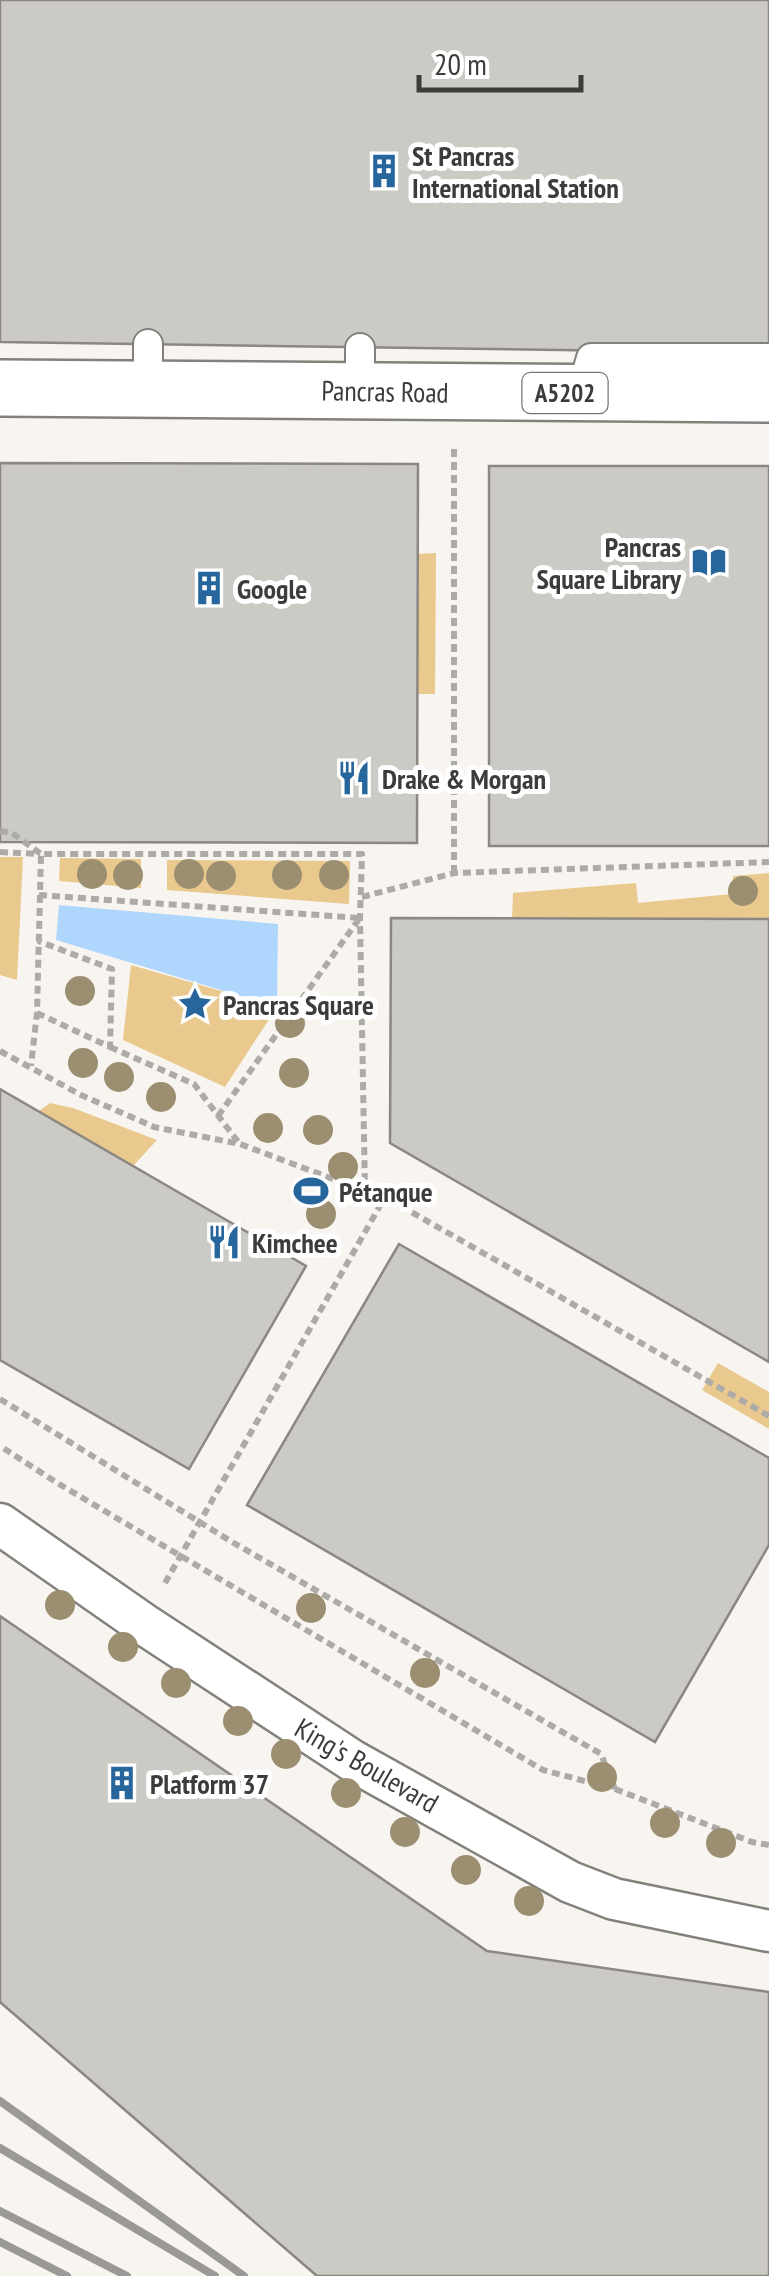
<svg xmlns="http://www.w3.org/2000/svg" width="769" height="2276" font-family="'PT Sans Narrow',sans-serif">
<rect width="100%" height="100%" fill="#f8f5f0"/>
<path fill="#e9c98d" d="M436,553L435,694H417L418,554Z
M0,857H23L17,980L0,975Z
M60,858L141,859V888L59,881Z
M167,860L350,861L349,904L167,890Z
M769,873V919H512L513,893L636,883L638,903L732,894L733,876Z
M131,965L277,1007L225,1087L123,1040Z
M50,1103L73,1108L157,1140L133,1166L39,1111Z
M718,1363L769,1392V1429L702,1390Z"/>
<path fill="#afd7fe" d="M59,905L278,924L277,1007L56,940Z"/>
<path fill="#cccac5" stroke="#8b8884" stroke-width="2.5" d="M0,0H769V353L0,342Z
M0,463L418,464L417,843L0,842Z
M489,466H769V846H489Z
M391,918L769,919V1362L390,1143Z
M0,1089L306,1266L189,1469L0,1360Z
M399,1244L769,1458V1545L655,1742L247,1505Z
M0,1616L487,1951L769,1992V2276H317L0,2002Z"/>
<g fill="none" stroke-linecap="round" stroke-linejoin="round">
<g stroke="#83817c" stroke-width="32">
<path id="service" d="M148,344V389
M360,348V390
M581,393L591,358H769"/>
</g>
<g stroke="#83817c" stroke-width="45">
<path id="pedestrian" d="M0,1524L142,1623L353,1761L570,1882L614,1899L769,1931"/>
</g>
<g stroke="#83817c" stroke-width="60">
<path id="primary" d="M0,388L769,394"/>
</g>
<path stroke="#adaba7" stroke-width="6" stroke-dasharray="8 5" stroke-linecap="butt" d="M0,831L12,833L41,854
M0,852L40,854
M454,873V444
M39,895L360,918
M362,897L454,873L769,862
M37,1013L110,1047L112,969L38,941
M110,1047L194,1084L239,1143
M0,1051L79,1094L154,1127L240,1144L365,1191L360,918L362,854H41L37,1013L31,1066
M218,1116L359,919
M365,1191L385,1197L769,1416
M0,1399L232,1542L601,1754L615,1789L543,1770L59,1484L0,1446
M165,1583L385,1197
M615,1789L752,1842L769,1845"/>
<use href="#service" stroke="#fff" stroke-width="28"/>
<use href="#pedestrian" stroke="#fff" stroke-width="40"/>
<use href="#primary" stroke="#fff" stroke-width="55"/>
<path stroke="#9b9996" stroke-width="8" d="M0,2101L244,2276
M0,2148L215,2276
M0,2211L127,2276
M0,2242L67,2276"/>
</g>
<g fill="#9c8f71">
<circle cx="92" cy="874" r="15"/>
<circle cx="189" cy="874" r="15"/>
<circle cx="128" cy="875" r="15"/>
<circle cx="287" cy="875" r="15"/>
<circle cx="334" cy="875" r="15"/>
<circle cx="221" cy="876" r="15"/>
<circle cx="743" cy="891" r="15"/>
<circle cx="80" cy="991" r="15"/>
<circle cx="290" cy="1023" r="15"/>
<circle cx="83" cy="1063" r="15"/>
<circle cx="294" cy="1073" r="15"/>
<circle cx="119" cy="1077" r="15"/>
<circle cx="161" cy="1097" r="15"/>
<circle cx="268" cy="1128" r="15"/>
<circle cx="318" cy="1130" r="15"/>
<circle cx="343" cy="1167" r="15"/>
<circle cx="321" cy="1214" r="15"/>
<circle cx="60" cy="1605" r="15"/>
<circle cx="311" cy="1608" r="15"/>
<circle cx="123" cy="1647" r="15"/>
<circle cx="425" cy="1673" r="15"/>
<circle cx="176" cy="1683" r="15"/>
<circle cx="238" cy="1721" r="15"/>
<circle cx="286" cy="1754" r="15"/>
<circle cx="602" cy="1777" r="15"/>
<circle cx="346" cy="1793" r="15"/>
<circle cx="665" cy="1823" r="15"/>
<circle cx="405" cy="1832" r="15"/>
<circle cx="721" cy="1843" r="15"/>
<circle cx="466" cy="1870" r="15"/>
<circle cx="529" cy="1901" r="15"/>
</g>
<defs>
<g id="building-bare" transform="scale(2.7)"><path d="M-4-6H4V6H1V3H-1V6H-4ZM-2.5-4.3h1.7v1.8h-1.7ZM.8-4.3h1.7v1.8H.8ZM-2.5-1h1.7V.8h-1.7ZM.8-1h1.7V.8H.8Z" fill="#26669c" stroke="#fff" stroke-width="2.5" paint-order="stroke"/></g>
<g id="library-bare" transform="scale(2.7)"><path d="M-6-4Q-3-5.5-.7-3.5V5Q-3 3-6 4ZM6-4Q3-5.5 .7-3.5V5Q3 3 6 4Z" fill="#26669c" stroke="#fff" stroke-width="2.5" paint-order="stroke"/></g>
<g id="restaurant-bare" transform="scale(2.7)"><path d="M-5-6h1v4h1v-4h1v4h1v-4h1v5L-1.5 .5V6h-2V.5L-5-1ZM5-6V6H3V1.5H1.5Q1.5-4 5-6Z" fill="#26669c" stroke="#fff" stroke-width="2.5" paint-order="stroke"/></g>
<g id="sight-bare" transform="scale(2.7)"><path d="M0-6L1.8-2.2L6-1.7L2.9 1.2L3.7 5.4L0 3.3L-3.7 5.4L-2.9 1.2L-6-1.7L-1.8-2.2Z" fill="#26669c" stroke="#fff" stroke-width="2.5" paint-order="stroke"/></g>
<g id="stadium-bare" transform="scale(2.7)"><path d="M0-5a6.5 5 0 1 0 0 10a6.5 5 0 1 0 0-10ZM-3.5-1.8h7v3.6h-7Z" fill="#26669c" stroke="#fff" stroke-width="2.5" paint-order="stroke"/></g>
</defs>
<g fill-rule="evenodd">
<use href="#building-bare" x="384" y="171"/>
<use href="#library-bare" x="709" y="562"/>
<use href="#building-bare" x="209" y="588"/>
<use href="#restaurant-bare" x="354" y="778"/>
<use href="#sight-bare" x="195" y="1004"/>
<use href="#stadium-bare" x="311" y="1191"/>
<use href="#restaurant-bare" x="224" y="1242"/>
<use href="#building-bare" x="122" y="1783"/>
</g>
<g text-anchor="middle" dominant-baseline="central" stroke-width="10" stroke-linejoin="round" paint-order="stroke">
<rect fill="#fff" stroke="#777675" stroke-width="2.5" x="522.5" y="373" width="85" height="40" rx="8"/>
<g font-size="25" font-weight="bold" fill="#3d3c3a">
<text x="565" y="393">A5202</text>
</g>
<g font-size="28" font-weight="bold" fill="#3d3c3a" stroke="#fff" text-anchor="start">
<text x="412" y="155">St Pancras<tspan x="412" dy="32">International Station</tspan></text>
<text x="681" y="546" text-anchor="end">Pancras<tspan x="681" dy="32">Square Library</tspan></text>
<text x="237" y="588">Google</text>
<text x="382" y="778">Drake &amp; Morgan</text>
<text x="223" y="1004">Pancras Square</text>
<text x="339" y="1191">Pétanque</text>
<text x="252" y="1242">Kimchee</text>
<text x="150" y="1783">Platform 37</text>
</g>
<g font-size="28" fill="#3d3c3a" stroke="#fff">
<text transform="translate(385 391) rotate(1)">Pancras Road</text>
<text transform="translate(367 1765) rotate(30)">King's Boulevard</text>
</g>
</g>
<path d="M419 75v15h162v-15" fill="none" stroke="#3d3c3a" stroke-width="5"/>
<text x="434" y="75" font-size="30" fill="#3d3c3a" stroke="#ffffff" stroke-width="8" paint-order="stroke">20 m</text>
</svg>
